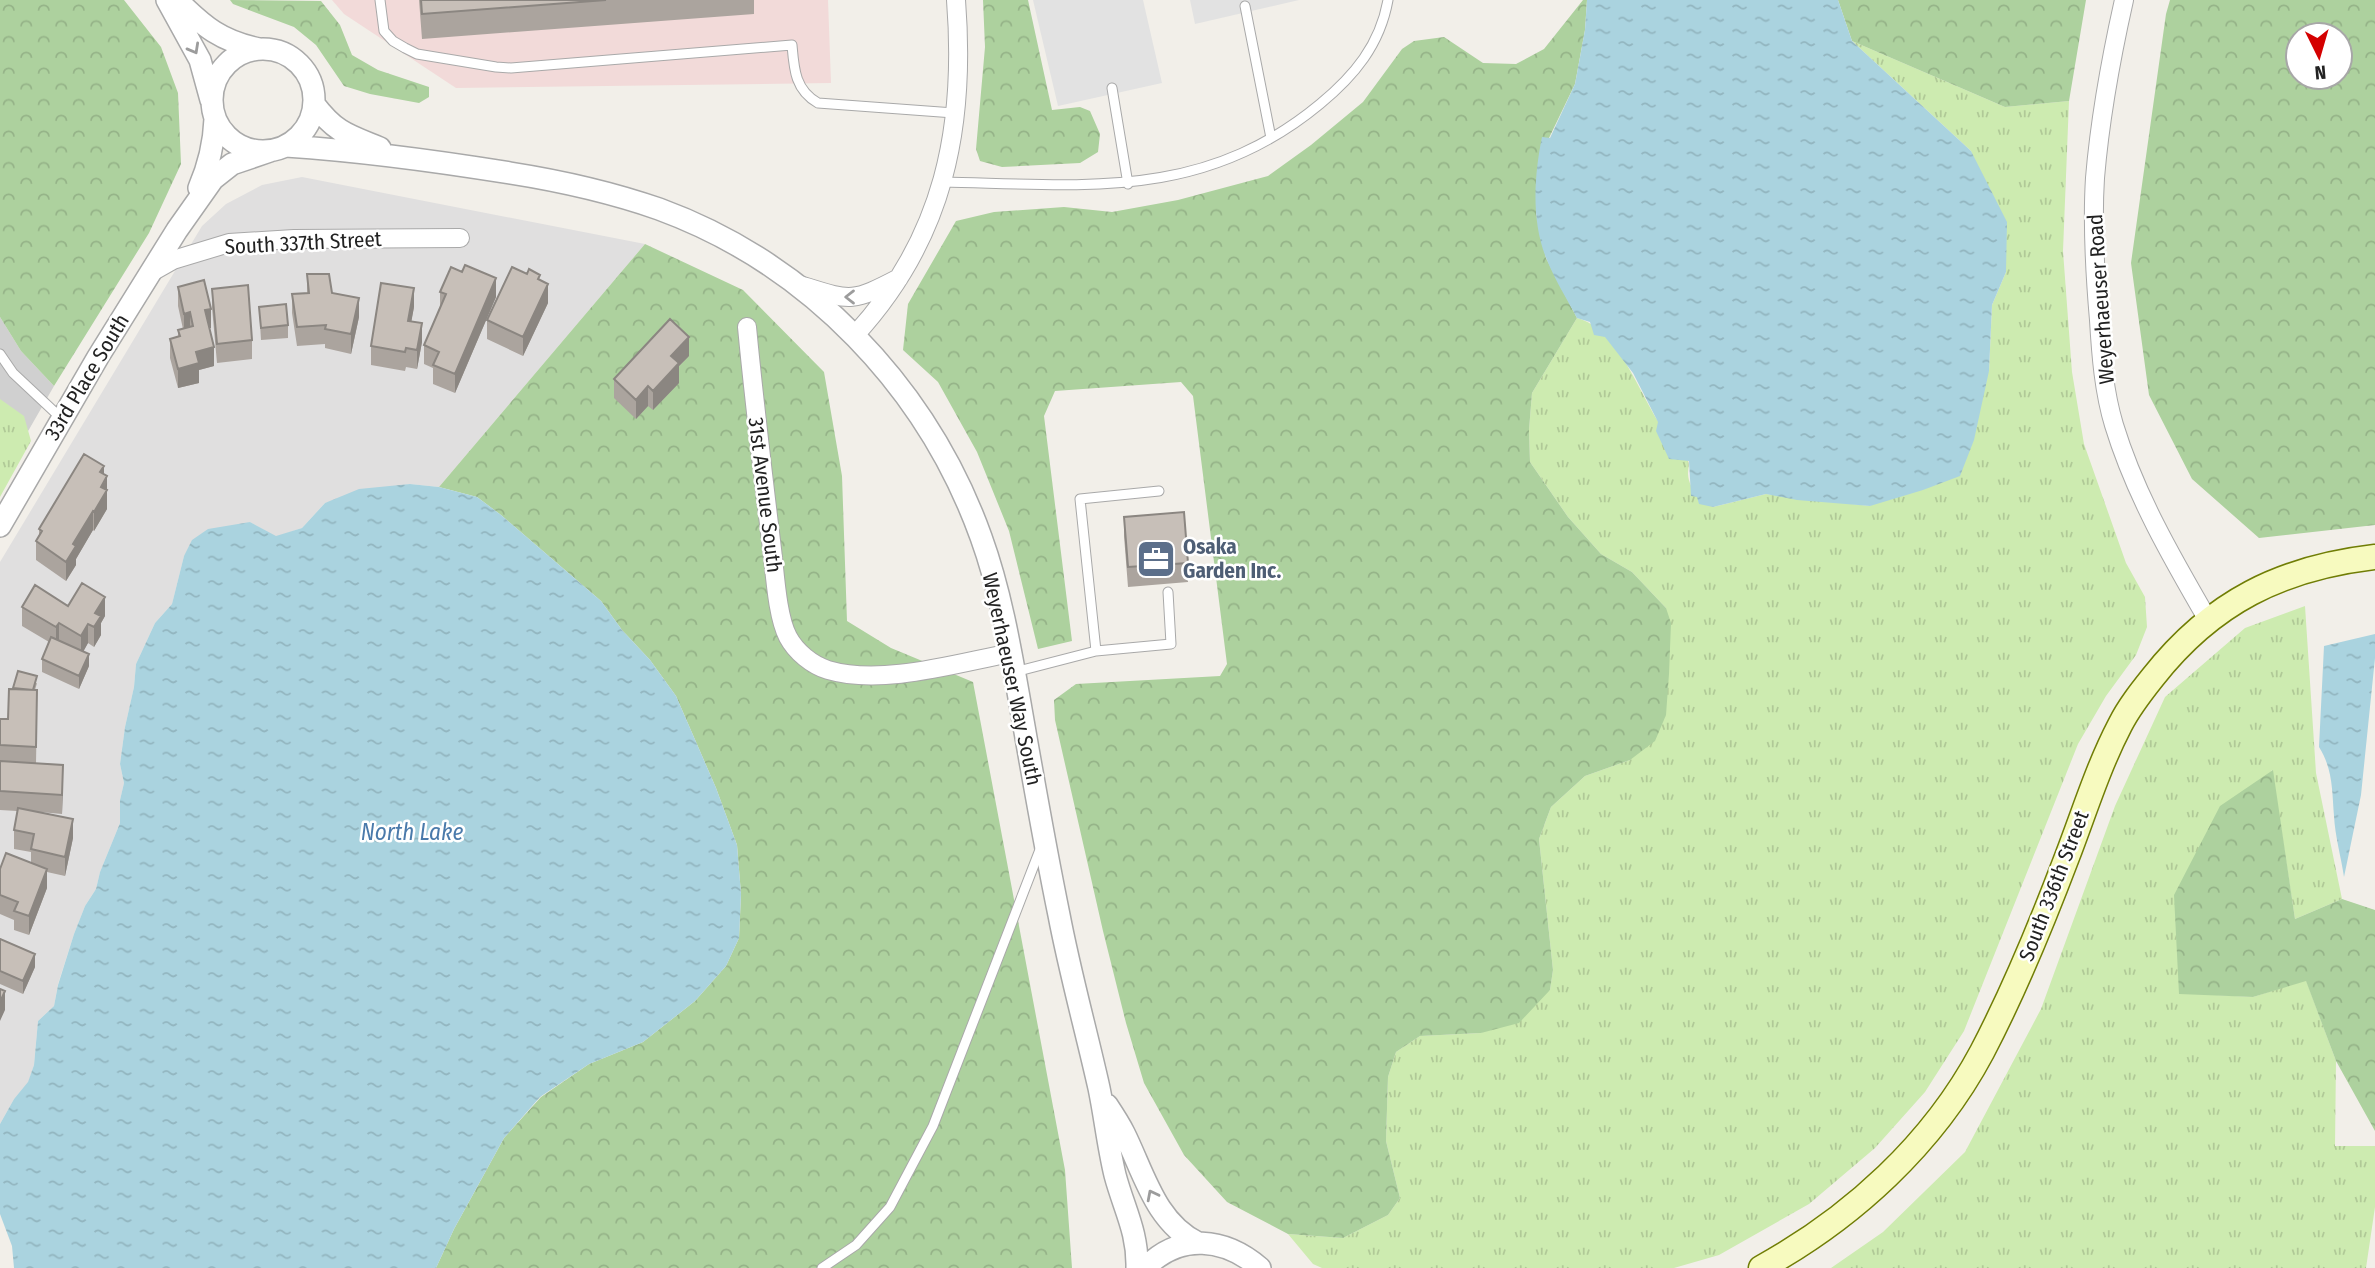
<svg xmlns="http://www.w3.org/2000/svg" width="2375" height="1268" font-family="'Fira Sans Condensed',sans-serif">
<defs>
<pattern id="grass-tufts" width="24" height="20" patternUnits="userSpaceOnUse" patternTransform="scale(1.75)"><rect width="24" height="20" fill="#cdebb0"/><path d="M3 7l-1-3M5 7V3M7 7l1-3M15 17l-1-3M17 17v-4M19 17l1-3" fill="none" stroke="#b0c997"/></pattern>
<pattern id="forest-crowns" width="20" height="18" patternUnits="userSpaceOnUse" patternTransform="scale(1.75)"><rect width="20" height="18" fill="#add19e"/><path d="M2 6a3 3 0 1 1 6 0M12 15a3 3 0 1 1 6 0" fill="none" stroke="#95b388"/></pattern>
<pattern id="water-ripples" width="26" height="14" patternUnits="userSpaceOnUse" patternTransform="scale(1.75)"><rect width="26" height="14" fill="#aad3df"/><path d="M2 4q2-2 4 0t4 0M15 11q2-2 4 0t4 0" fill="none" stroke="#92b5bf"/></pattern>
</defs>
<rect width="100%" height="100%" fill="#f2efe9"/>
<path fill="#e0dfdf" d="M302,177L645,244L439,487L410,484L325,503L302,528L276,537L250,522L184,556L172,604L155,623L136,664L134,687L125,727L120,764L124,783L120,800V823L100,872L96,889L85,906L74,934L58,984L54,1006L38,1021L34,1065L28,1083L14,1099L0,1124V562L202,226L226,204L262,185Z"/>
<path fill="#f2dad9" d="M332,0H828L831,83L456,88L344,14Z"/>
<path fill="#d0d0d0" d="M0,317L21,351L54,386L0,480Z"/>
<path fill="url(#grass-tufts)" d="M1852,41L2005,107L2069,101L2063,251L2072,372L2084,444L2126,563L2145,597L2147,627L2136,655L2106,696L2078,744L1964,1031L1925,1092L1875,1148L1809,1204L1719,1255L1674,1268H1322L1313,1264L1288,1234L1343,1238L1388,1215L1400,1198L1386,1141L1388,1077L1396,1052L1420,1036L1481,1033L1550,990L1553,970L1539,839L1551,807L1585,776L1630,760L1666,608L1632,572L1601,554L1568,517L1530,462L1529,430L1532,393L1577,318C1616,328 1638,389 1658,421C1666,434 1680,445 1687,459C1690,463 1688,469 1688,474C1689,490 1701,499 1713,507L1766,494L1870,506L1989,371L1992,305L2006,272L1971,151Z
M0,399L24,416L31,441L0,497Z
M2305,606L2316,773L2342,899L2295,919L2272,770L2179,993L2253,997L2306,980L2336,1061L2335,1146H2375V1207L2366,1268H1831L1883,1232L1965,1152L2041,1009L2115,806L2165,697L2245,628Z"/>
<path fill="url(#forest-crowns)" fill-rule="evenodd" d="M0,0H124L161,47L178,93L181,164L149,233L54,386L21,351L0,317Z
M230,0L321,1L340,25L352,55L378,70L429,87V97L419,103L370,94L344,86L316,45L294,27L233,4Z
M983,0H1028L1052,110L1080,107L1090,111L1100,134L1098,152L1080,163L1002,167L980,161L976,149L985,47Z
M1583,0H1587L1585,30L1575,84L1549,138L1536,214L1546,258L1577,318L1532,393L1529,430L1530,462L1568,517L1601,554L1632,572L1666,608L1671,623L1669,674L1666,715L1655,741L1630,760L1585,776L1551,807L1539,839L1553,970L1550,990L1519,1023L1481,1033L1420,1036L1396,1052L1388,1077L1386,1141L1400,1198L1388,1215L1343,1238L1288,1234L1227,1202L1184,1155L1144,1083L1126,1023L1103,931L1055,720L1054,700L1076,684L1220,676L1227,664L1193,396L1181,382L1055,391L1044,416L1072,641L1038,649L1009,531L977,452L938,382L903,350L908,304L956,221L994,212L1064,207L1112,212L1178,200L1268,176L1311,145L1363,102L1402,49L1414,41L1444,37L1483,63L1516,64L1544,49Z
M1838,0H2086L2069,101L2005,107L1852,41Z
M2170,0H2375V525L2259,538L2192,479L2149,395L2131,263L2166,14ZM2298,35H2340V77H2298Z
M645,244L743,290L824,372L842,476L847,621L891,648L973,682L1065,1170L1072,1268H436L454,1229L504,1138L541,1097L589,1064L643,1042L695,1001L726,966L739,938L741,894L737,845L716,788L676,696L650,660L622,630L601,601L501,515L477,497L439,487Z
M2273,770L2295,919L2342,899L2375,910V1131L2336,1061L2306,981L2253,997L2179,994L2174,895L2220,806Z"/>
<path fill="#e2e2e2" d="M1033,0H1143L1162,83L1058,106Z
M1190,0H1299L1195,24Z"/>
<path fill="url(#water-ripples)" d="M1587,0H1838L1852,41L1971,151L2007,222L2006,272L1992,305L1989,371L1974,440L1960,476L1923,490L1870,506L1797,500L1766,494L1713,507L1699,504L1697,497L1691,496L1689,461L1669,459L1656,431L1658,422L1633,373L1605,337L1594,335L1590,322L1577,318C1567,299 1555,280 1547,260C1531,223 1534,176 1542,137L1550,138L1575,84L1585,30Z
M410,484L439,487L477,497L501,515L601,601L622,630L650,660L676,696L716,788L737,845L741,894L739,938L726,966L695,1001L643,1042L589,1064L540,1097L504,1138L454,1229L436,1268H14L12,1246L0,1214V1124L14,1099L28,1082L34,1065L38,1021L54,1006L58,985L74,934L85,906L96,889L100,872L120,823V800L124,783L120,764L125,727L134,687L136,664L155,623L172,604L184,556L192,540L208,529L250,522L276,536L302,528L325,503L359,489Z
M2375,634V658L2361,795L2344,877C2341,857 2335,836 2334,816C2332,791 2333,769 2319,747L2324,646Z"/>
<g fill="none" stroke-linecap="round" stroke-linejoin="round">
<g stroke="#a9a9a9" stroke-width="11">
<path id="service" d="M380,0L384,31L393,41L405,48L417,54L496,67L511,68L792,45C794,69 795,90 818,103L954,113
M1245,6L1271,138
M1112,88L1128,184
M943,182C1084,185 1203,201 1320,104C1354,76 1380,45 1388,0
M0,354L13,373L61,418
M1096,651L1080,499L1159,491
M1015,672L1096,651L1171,644L1168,592
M822,1268L856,1245L890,1207L933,1126L1041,847"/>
</g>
<g stroke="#a9a9a9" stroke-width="20">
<path id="minor" d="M2124,0C2111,58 2100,118 2095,178C2092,225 2095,274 2099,320C2101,355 2104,392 2114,425C2135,494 2172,558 2208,620
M150,273L173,260L229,243L294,239L460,238
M800,285C851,301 851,303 899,278
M747,327C754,401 763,475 772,549C775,573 777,616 788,637C796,652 812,665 828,670C882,686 957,663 1011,653
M855,335C944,238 966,128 956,0"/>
</g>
<g stroke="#a9a9a9" stroke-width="24">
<path id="tertiary" d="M167,0L200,60L211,100
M177,0C204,27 221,41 259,49
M212 100a51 51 0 1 1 102 0a51 51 0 1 1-102 0Z
M314,104C336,133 348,135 380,148
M286,146C362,151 436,161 510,173C561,181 610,192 659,209C809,264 927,387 981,537C1001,592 1011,652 1021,709C1033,778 1045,847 1059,915C1070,973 1086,1030 1099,1088C1105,1117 1108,1146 1115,1175C1124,1209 1138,1232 1137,1268
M199,188C209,165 214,144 215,119
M0,526L98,357L177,230L213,179L232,164L270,151
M1107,1105C1113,1114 1119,1123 1124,1133C1144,1173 1155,1222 1198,1243
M1145,1268C1180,1232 1225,1238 1260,1268"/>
</g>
<g stroke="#707d05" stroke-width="27">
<path id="secondary" d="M1761,1268C1852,1218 1933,1144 1982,1052C2015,989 2042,923 2067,857C2084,813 2098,767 2120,725C2129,707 2141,692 2153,677C2212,602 2281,568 2375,557"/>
</g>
<use href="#service" stroke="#fff" stroke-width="9"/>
<use href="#minor" stroke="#fff" stroke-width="18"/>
<use href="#tertiary" stroke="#fff" stroke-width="21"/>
<use href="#secondary" stroke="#f7fabf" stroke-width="24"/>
</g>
<path fill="#aba49e" d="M419,0H754V14L422,39Z
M462,272L496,297L455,393L433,384V368L424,364V345L440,307V292Z
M307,274L332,293L359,317L351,354L325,348V344L297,346L292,313V294L307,293Z
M540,280L548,303L523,356L487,339V320Z
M178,287L211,328H209L214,366L199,370V383L178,388L170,358V339L178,336V330L183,329L178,306Z
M212,289L252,340V359L217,363L212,308Z
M259,307L288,325V338L261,340Z
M414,307L411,322L422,342L417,369L406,367L405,371L371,365V346Z
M689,356L679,366V383L653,410L648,406L636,419L614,398V379Z
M104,474L107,476V509L94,531L93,530L76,559V565L66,581L36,560V541L39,535V529Z
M1124,517L1188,563V582L1128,587L1124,536Z
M68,606L105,616L101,623V635L94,647L88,643L83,651L89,666L79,689L42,672V659L49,642L22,626V607Z
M37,683L35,690L37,709L36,763L63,784L62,814L40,812L73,838L65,876L47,872V888L29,935L14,930V920L0,914V869L31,863V852L14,849V830L17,811L0,810V719H8L13,689Z
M0,939L35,967L23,994L0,984Z"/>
<path fill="#8b8681" d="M496,278V297L455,393V374Z
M548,284V303L523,356V337Z
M414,288V307L408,340V321Z
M359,298V317L351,354V334Z
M211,309V328L205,329V310Z
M190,312V331L184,333V314Z
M422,323V342L417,369V350Z
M689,337V356L679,366V383L653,410V391L671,356Z
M214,347V366L199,370V383L178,388V369L196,352Z
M648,386V406L636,419V400Z
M104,466V483L107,476V509L94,531V512L100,472Z
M93,511V530L76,559V565L66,581V562L73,544Z
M105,597V616L101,623V635L94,647V627L95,613Z
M59,623V642L56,646V627Z
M88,624V643L81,656V636Z
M89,654V666L79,689V676Z
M63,765V784L62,814V795Z
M73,819V838L65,876V857Z
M47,869V888L29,935V916Z
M35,954V967L23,994V981Z
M5,991V1010L0,1021V1002Z"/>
<path fill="#c7bfb8" stroke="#8b8681" stroke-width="2" d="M421,0H606L422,14Z
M465,265L496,278L455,374L433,365L439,352L424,345L446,294L440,292L451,267L462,272Z
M512,267L527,274L529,269L540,275L538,279L548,284L523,337L487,320Z
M307,274H329L332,293L359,298L351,334L325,329L326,325L297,327L292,294L309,293Z
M204,280L211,309L205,310L214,347L196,352L199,363L178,369L170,339L180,336L178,330L193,326L190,312L184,314L178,287Z
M381,283L414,288L408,321L422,323L417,350L406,348L405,352L371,346Z
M248,285L252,340L217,344L212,289Z
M286,304L288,325L261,328L259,307Z
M670,319L689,337L671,356L679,363L653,391L648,386L636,400L614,379Z
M84,454L104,466L100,472L107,476L101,487L107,490L94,512L93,511L73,544L76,546L66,562L36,541L42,531L39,529Z
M1184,512L1188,563L1128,567L1124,517Z
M82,583L105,597L95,613L101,616L94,627L88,624L81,636L59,623L56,627L22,607L35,585L68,606Z
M51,637L89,654L79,676L42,659Z
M18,671L37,676L33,690L13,688Z
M9,689L37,690L36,747L0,745V719H8Z
M0,761L63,765L62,795L0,791Z
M18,808L73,819L65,857L31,849L34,834L14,830Z
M6,853L47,869L29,916L14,911L18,902L0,895V869Z
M0,939L35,954L23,981L0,971Z
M0,989L5,991L0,1002Z"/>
<defs><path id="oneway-chevron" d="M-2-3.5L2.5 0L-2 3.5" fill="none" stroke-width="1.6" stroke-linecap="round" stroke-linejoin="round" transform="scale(1.75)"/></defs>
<g stroke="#9c9c9c">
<use href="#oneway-chevron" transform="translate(194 49) rotate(61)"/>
<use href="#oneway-chevron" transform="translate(850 297) rotate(180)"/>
<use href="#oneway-chevron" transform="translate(1152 1195) rotate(-117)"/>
</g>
<defs>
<g id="office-square" transform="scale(2.0125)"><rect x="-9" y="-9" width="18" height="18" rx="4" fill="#5c6f8a" stroke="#fff"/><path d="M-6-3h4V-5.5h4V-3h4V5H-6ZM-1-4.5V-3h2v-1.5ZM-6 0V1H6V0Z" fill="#fff"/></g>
</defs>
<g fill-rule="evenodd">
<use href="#office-square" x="1156" y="559"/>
</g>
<g text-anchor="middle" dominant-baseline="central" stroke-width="5" stroke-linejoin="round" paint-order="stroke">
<g font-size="21" fill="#222" stroke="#fff">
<text transform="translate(303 243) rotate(-3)">South 337th Street</text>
<text transform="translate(2101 299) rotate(-94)">Weyerhaeuser Road</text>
<text transform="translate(87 377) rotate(-59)">33rd Place South</text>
<text transform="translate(765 495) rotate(83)">31st Avenue South</text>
<text transform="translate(1012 679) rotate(78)">Weyerhaeuser Way South</text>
<text transform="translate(2054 886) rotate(-69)">South 336th Street</text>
</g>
<g font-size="21" font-weight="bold" fill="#4e5e75" stroke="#fff" text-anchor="start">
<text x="1183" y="547">Osaka<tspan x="1183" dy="24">Garden Inc.</tspan></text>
</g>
<g font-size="23" font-style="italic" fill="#4a7aab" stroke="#fff">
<text x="412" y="832">North Lake</text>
</g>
</g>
<g transform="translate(2319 56) rotate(175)"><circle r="33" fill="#ffffff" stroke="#a7a7a7" stroke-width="2"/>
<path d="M0-5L12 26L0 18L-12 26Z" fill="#d40000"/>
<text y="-10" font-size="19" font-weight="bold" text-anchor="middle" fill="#222222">N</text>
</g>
</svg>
